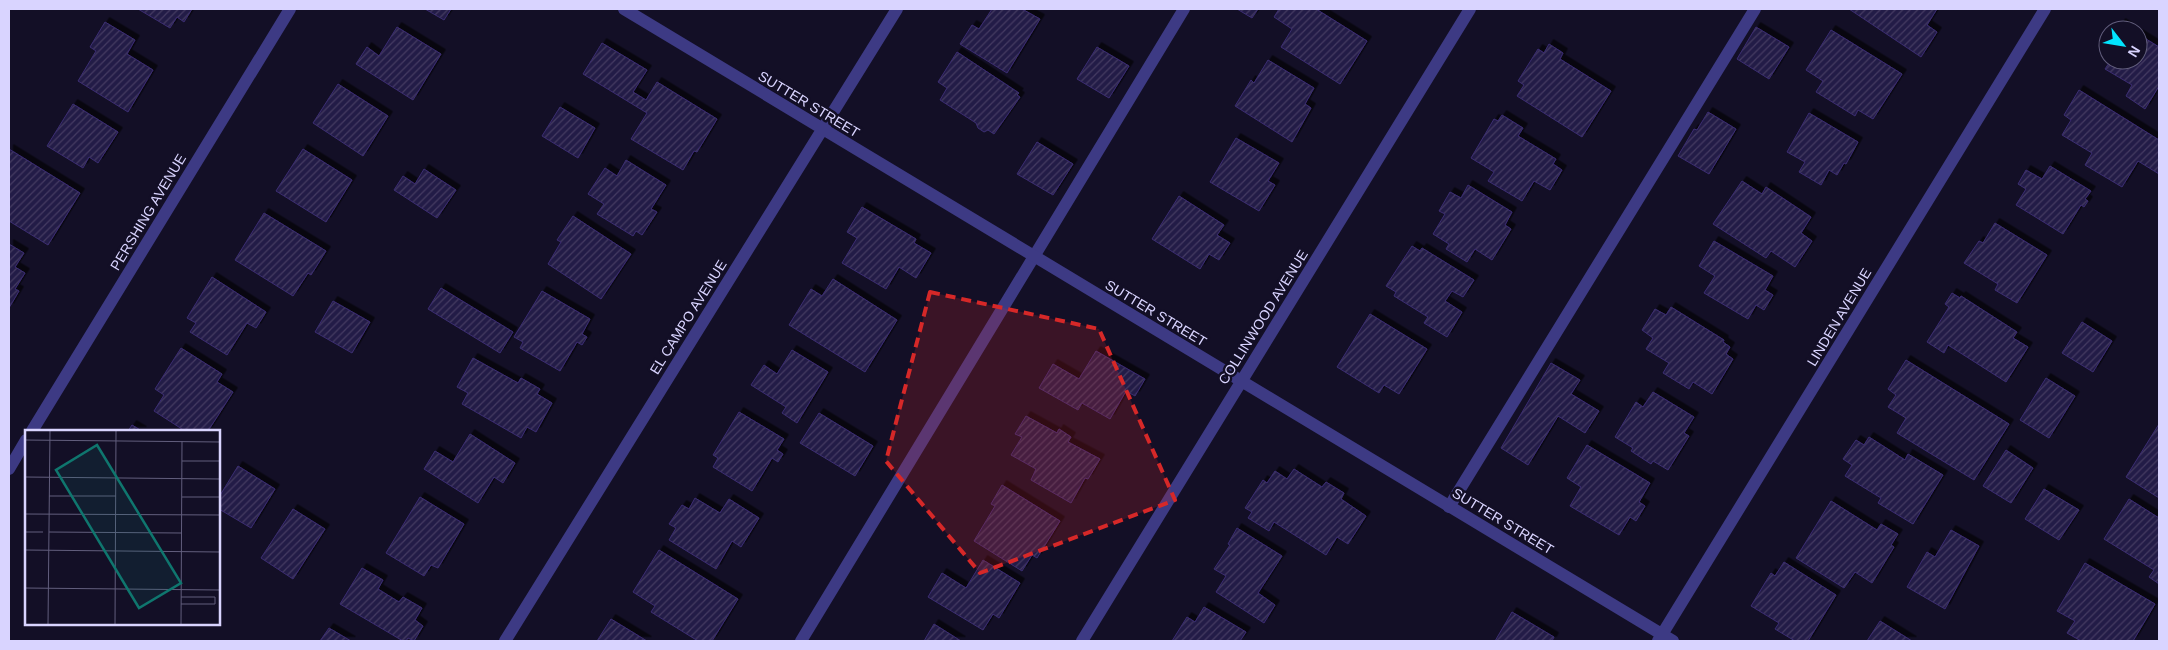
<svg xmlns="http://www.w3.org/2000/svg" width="2168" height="650" font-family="Helvetica,sans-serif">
<defs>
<pattern id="building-hatch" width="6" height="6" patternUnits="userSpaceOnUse" patternTransform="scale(1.25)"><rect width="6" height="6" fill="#241b46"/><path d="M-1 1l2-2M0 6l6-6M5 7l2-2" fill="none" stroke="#433b62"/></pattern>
<filter id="shadow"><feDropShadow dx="4.5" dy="-4.5" stdDeviation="0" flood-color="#0009"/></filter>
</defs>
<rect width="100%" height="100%" fill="#130f26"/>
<path fill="url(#building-hatch)" stroke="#3b2d72" filter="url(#shadow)" d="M138,9H192L184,22L177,17L170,28Z
M425,9H451L444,20Z
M992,9H1022L1040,19L1007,73L960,44L972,25L979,29Z
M1237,9H1258L1252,18Z
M1279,9H1316L1367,41L1340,84L1281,47L1292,29L1274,17Z
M1849,9H1937L1927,25L1937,32L1921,57Z
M105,22L135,40L127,54L153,70L128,112L78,81L96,51L90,47Z
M2121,23L2132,30H2117Z
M397,27L441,54L413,100L356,64L367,47L379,56Z
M1756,27L1789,47L1769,79L1737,59Z
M1831,30L1902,74L1873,119L1858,110L1855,116L1816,92L1823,81L1806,70Z
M2138,34L2159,47V86L2145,109L2126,96L2132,85L2105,69L2111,60H2138Z
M602,43L647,70L633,92L646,100L657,82L717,119L697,152L694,151L683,170L631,139L647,113L583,74Z
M1549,44L1563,53L1560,59L1611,91L1582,137L1517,96L1524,85L1518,81L1538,49L1544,53Z
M2108,44V57L2102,53Z
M1097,47L1129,66L1109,98L1077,79Z
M957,52L1019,93L1017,95L1020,97L994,134L988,130L984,132L978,128L976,123L940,100L947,88L938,82Z
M1268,60L1314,88L1305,104L1311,108L1292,142L1235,106L1251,80L1254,83Z
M338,84L388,116L363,156L313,123Z
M2079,90L2159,140V174L2138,161L2122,187L2085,165L2092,153L2062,135L2071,120L2064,115Z
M73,104L118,132L98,163L89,157L83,168L47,146Z
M560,107L595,128L578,158L542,136Z
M1708,112L1736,129L1709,174L1678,156L1694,129L1697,130Z
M1809,113L1858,142L1846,164L1844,163L1837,175L1829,170L1821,185L1799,172L1805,162L1787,152Z
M1502,115L1523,128L1518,136L1556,159L1553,164L1562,170L1550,190L1534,181L1522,201L1488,181L1494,172L1471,158L1494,119L1498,121Z
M1236,138L1279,163L1268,181L1275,185L1259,211L1210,182Z
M1037,142L1073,164L1053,195L1017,174Z
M9,149L80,193L48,245L9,221Z
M303,149L352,180L326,222L276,191Z
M626,160L666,185L651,209L657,212L642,235L636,231L633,236L597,214L604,204L588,194L605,168L617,176Z
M2050,166L2091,191L2085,199L2088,201L2084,207L2081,205L2063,234L2016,205L2026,189L2018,184L2026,170L2042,179Z
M424,169L456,190L437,218L394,190L403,176L415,184Z
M1742,181L1762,194L1766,187L1811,217L1801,233L1812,241L1795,267L1771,251L1766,258L1713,224Z
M1468,185L1512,212L1505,225L1511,229L1492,260L1475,249L1467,262L1446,249L1449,244L1433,234L1445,214L1439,211L1450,192L1461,198Z
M1179,196L1224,225L1217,235L1230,243L1219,260L1209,254L1200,269L1152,239Z
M862,207L916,239L914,243L931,253L916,278L899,267L886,289L842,263L857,238L847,232Z
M264,213L326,251L311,275L308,273L293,296L235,260Z
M573,216L631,254L601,299L548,264L561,242L557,240Z
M1995,223L2047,255L2017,303L1995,290L1998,284L1964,263L1979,241L1983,243Z
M1714,241L1773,276L1765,290L1773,295L1764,310L1756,305L1748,319L1704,293L1715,276L1699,266Z
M9,244L24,253L15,267L25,273L15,289L19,291L9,308Z
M1412,246L1420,251L1422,248L1474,280L1463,297L1452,291L1445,301L1462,312L1447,337L1424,323L1428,317L1394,296L1396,292L1386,286Z
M212,277L266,312L256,328L247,323L227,355L190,332L196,323L187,318Z
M833,279L897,320L865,372L789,325L811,289L822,296Z
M441,288L513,332L500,353L428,309Z
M542,291L590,319L582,334L587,337L582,345L577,342L560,371L520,348L523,342L514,337Z
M1952,293L1960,298L1961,296L2017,332L2013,338L2028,347L2006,382L1948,345L1944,353L1927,342L1949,307L1945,304Z
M333,301L370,322L352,353L315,332Z
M1671,307L1724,340L1723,342L1730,347L1726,354L1733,359L1712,394L1693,382L1689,389L1663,373L1669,363L1646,349L1653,338L1642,330L1655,309L1666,315Z
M1370,314L1427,349L1399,394L1384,385L1379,393L1337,367Z
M2082,322L2112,341L2093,372L2062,353Z
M181,348L222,374L217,382L233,392L208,431H185L154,411L164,395L155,389Z
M792,350L828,372L797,423L782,413L786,407L751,385L764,365L777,374Z
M1096,351L1145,379L1135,396L1126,391L1110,419L1082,403L1078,410L1039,388L1053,364L1079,379Z
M473,358L518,383L521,378L540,389L537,394L552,403L536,432L527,427L521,438L462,404L468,393L457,387Z
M1906,360L2009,424L1974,480L1897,433L1906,418L1888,407L1896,395L1888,389Z
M1551,363L1580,380L1571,394L1599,411L1585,433L1558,416L1528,465L1501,448Z
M2046,378L2075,396L2049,438L2020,420Z
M1653,392L1694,417L1684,433L1689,436L1668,470L1653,461L1651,464L1631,451L1633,448L1615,437L1636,402L1643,407Z
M739,412L784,439L777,450L783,454L778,462L772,458L752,491L713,467L718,458L713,455Z
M819,413L873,446L855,476L800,443Z
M1026,416L1057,433L1059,429L1071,437L1068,442L1100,459L1088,479L1085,478L1071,503L1031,480L1036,469L1011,455L1022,437L1015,434Z
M2159,424V498L2126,477Z
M132,425L142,431H128Z
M470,434L515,463L503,483L494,477L478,503L424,469L435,451L453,462Z
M1869,437L1905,460L1908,454L1943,475L1913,524L1878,503L1881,498L1845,476L1852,465L1843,459L1856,440L1864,445Z
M1587,445L1650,483L1639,502L1645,506L1636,521L1630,517L1619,535L1570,506L1581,487L1567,478Z
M2006,450L2033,468L2011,503L1983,486Z
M238,466L275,489L251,528L219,509V497Z
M1294,469L1322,487L1326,482L1344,493L1341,499L1366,516L1348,544L1337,537L1326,555L1274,522L1269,531L1248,518L1252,512L1245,508L1263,480L1267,483L1275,471L1287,479Z
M1002,485L1060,521L1037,558L1032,555L1022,571L974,541L995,506L991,504Z
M2044,489L2079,510L2059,540L2025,519Z
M420,497L464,524L438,568L431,565L424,576L386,553Z
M695,498L720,513L729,499L759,518L741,547L732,541L716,569L669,540L676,528L669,524L682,505L689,509Z
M2129,499L2159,518V584L2149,577L2154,570L2104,539Z
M1831,501L1877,530L1881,524L1898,534L1891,545L1894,547L1872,583L1855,572L1844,588L1796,558Z
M293,509L325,529L293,579L261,558Z
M1237,528L1282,556L1258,593L1275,605L1264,623L1216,592L1226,576L1214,569L1230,545L1228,544Z
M1951,530L1979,546L1945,609L1907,587L1927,552L1935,557Z
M659,550L738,599L712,641H698L651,612L655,606L633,592Z
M983,560L1020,583L999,618L993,614L983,630L928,597L942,573L966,588Z
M1784,562L1836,595L1808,641H1795L1775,629L1779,623L1751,606L1771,573L1775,576Z
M2085,563L2155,604L2133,641H2081L2067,633L2075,621L2057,611Z
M362,568L383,580L378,589L399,602L403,597L422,608L415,620L423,626L414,641L408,638L406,641H403L340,604Z
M1204,607L1246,632L1240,641H1172L1187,617L1195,622Z
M1512,612L1554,637L1552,641H1495Z
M611,619L647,641H597Z
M1880,621L1912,641H1867Z
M934,624L961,641H924Z
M329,628L351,641H320Z"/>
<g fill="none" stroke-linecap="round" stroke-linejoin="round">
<path stroke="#3d3a84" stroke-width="12" d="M1449,507L1755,9
M801,641L1184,9"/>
<path stroke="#3d3a84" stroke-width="12" d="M624,9L1673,641
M32,431L290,9
M9,469L26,440
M505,641L897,9
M1082,641L1470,9
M1658,641L2045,9"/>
</g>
<path fill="#d62828" fill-opacity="0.2" stroke="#d62828" stroke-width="4" stroke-dasharray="10 6" stroke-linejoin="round" d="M930,292L1099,329L1175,500L980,573L886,461Z"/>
<g text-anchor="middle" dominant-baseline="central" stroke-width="5" stroke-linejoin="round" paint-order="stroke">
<g font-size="14" fill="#d9d4ff" stroke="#130f26">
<text transform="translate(809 104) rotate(31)">SUTTER STREET</text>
<text transform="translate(148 212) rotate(-59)">PERSHING AVENUE</text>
<text transform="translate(1156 313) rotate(31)">SUTTER STREET</text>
<text transform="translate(688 317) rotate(-58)">EL CAMPO AVENUE</text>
<text transform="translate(1263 317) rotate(-58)">COLLINWOOD AVENUE</text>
<text transform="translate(1839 317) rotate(-59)">LINDEN AVENUE</text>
<text transform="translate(1503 521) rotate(31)">SUTTER STREET</text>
</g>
</g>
<g transform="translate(25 430)">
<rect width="195" height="195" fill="#130f26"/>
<path fill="none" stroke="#625e7d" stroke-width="1" d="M0,10L195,12M157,31H195M0,47L195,49M24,66H91M157,67H195M0,84L195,85M0,102H18M24,102L156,103M0,120L195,122M0,158L195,160M156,174H190V167H156M23,195L25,0M90,195L91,0M156,195L157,11"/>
<path fill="#0f766e" fill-opacity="0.15" stroke="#0f766e" stroke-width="2.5" d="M72,15L156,153L114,178L31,40Z"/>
<rect width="195" height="195" fill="none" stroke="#d9d4ff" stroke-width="2.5"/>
</g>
<rect width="2168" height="650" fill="none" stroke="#d9d4ff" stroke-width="20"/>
<g transform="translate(2123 45) rotate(121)"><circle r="24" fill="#130f26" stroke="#625e7d"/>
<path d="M0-4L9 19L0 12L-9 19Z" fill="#02e4fd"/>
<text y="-8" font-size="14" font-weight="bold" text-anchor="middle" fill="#d9d4ff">N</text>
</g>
</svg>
